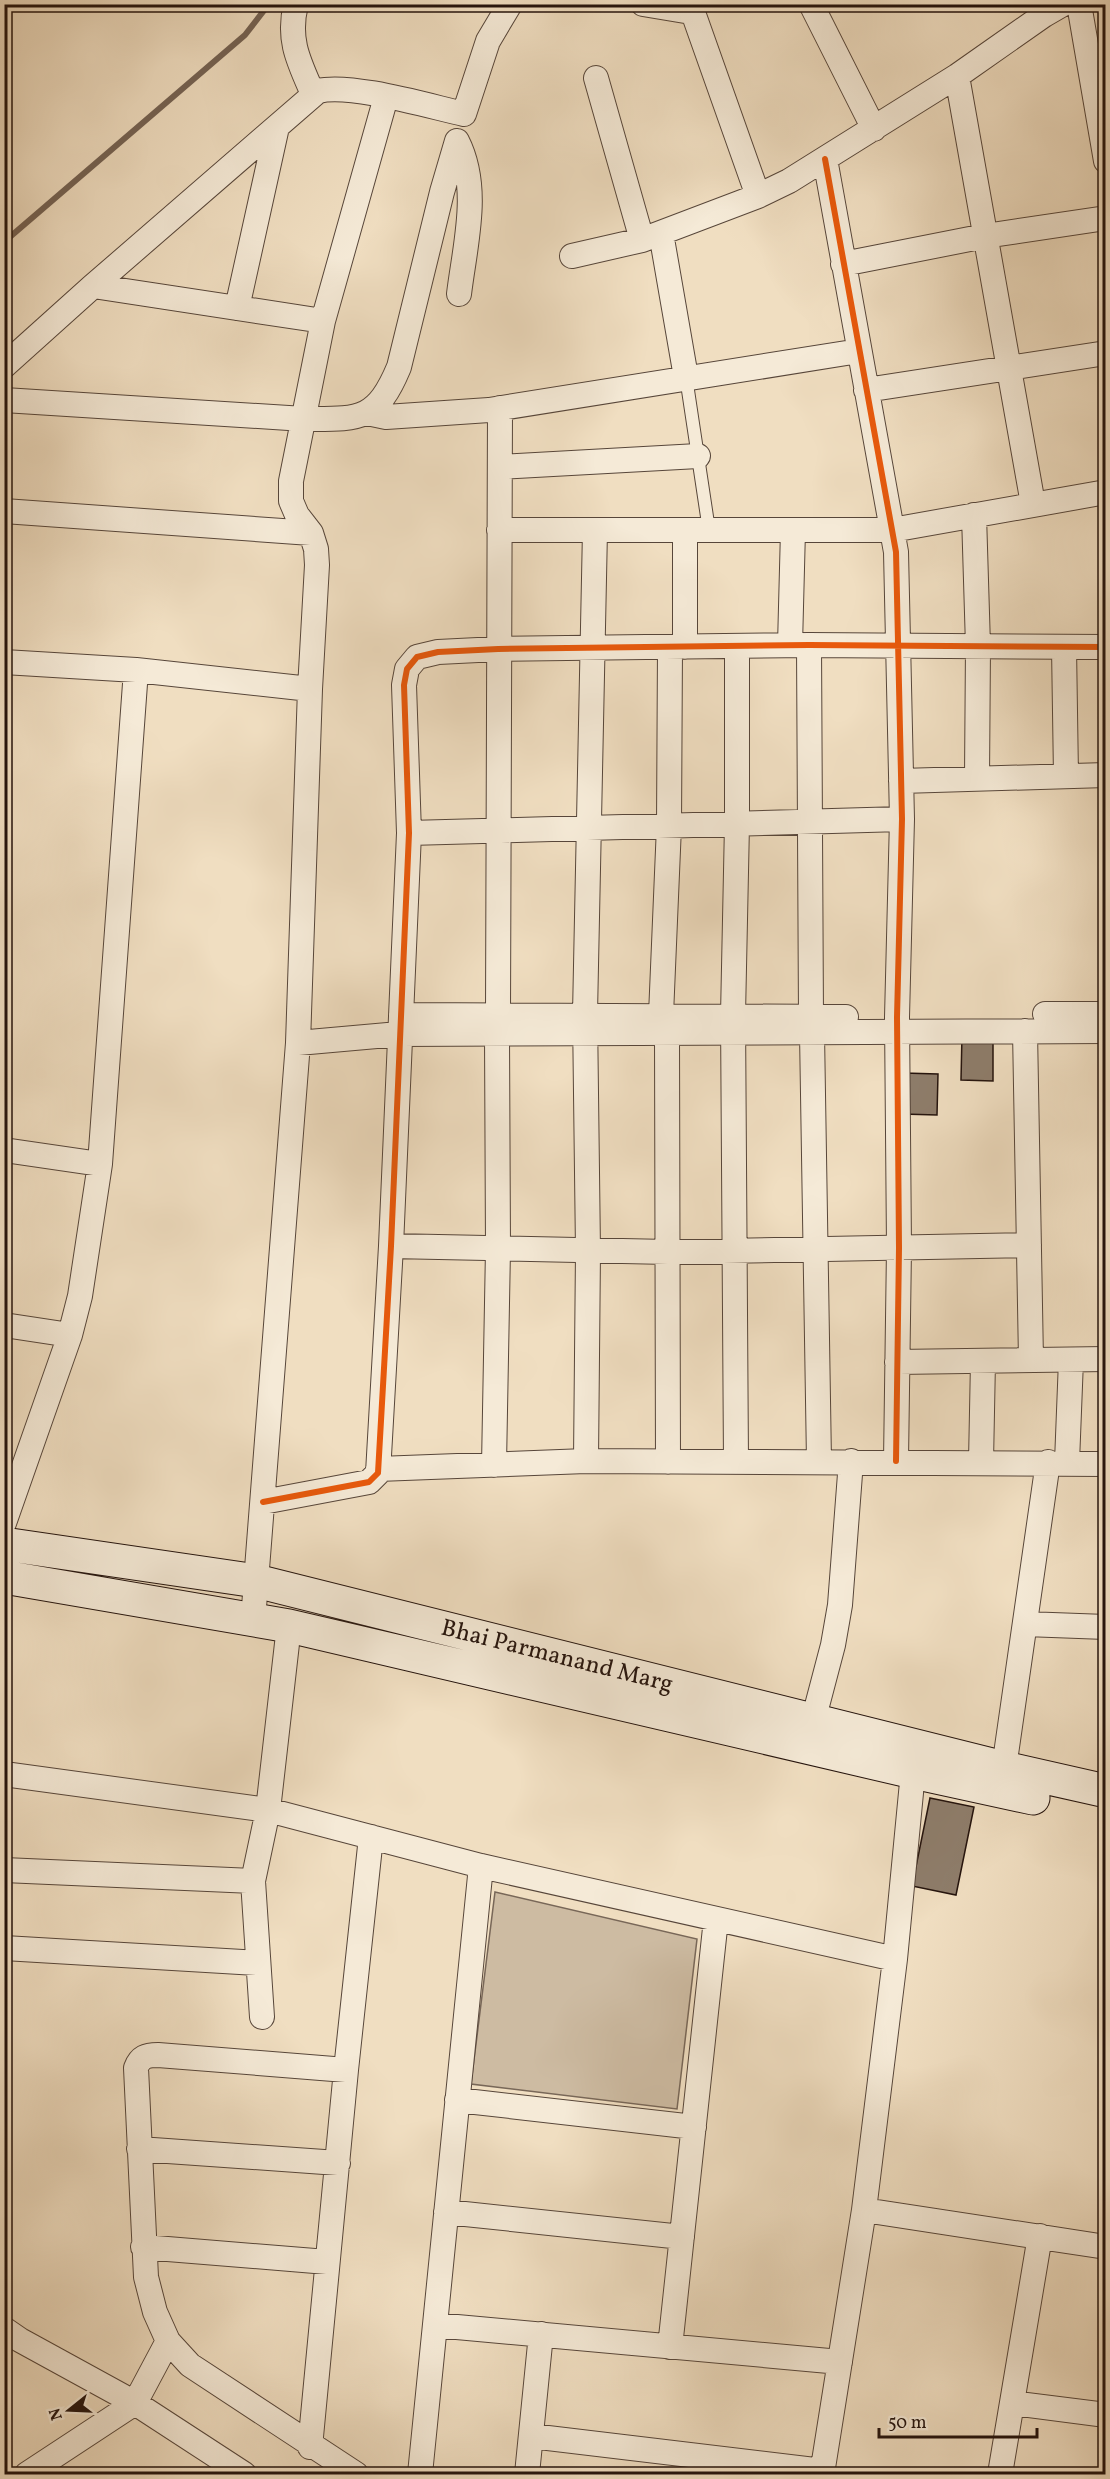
<svg xmlns="http://www.w3.org/2000/svg" width="1110" height="2479" font-family="Vollkorn,serif">
<rect width="100%" height="100%" fill="#f0dec1"/>
<filter id="stains"><feTurbulence type="fractalNoise" baseFrequency=".00333" numOctaves="4"/><feColorMatrix values="0 0 0 0 .2 0 0 0 0 .09 0 0 0 0 .02 0 0 0 .5 -.17"/></filter>
<radialGradient id="worn" r=".72"><stop offset=".6" stop-color="#630" stop-opacity="0"/><stop offset="1" stop-color="#630" stop-opacity=".3"/></radialGradient>
<path fill="#cdbba2" stroke="#786758" stroke-width="1.5" d="M495,1892L697,1939L677,2109L471,2084Z"/>
<g fill="none" stroke-linecap="round" stroke-linejoin="round">
<path stroke="#756354" stroke-width="6" d="M4,242L245,35L269,4"/>
</g>
<path fill="#8e7d6b" stroke="#24130d" stroke-width="1.5" d="M962,1035L993,1036V1081L961,1080Z
M903,1073L938,1074L937,1115L902,1114Z
M930,1798L974,1807L956,1895L912,1886Z"/>
<g fill="none" stroke-linecap="round" stroke-linejoin="round">
<g stroke="#57463a" stroke-width="14">
<path id="lane" d="M686,377L709,530"/>
</g>
<g stroke="#57463a" stroke-width="26">
<path id="street" d="M296,4C287,40 299,62 313,94
M643,4L691,12
M690,4L758,196
M811,4L874,129
M1079,4L1106,161
M957,76L1033,504
M596,78L642,240
M457,141C481,188 465,244 459,294
M825,159L896,552L902,819L897,1017L899,1248L896,1461
M661,233L686,377
M572,256L642,240L758,196L789,181L957,76L1044,15L1063,4
M843,264L985,236L1106,218
M93,286L323,321
M237,308L277,127
M4,366L93,286L318,91C351,83 428,106 464,114L488,41L510,4
M866,390L1106,353
M4,400L304,419C359,419 376,422 399,367L442,192L457,141
M367,413L386,417L489,410L859,351
M500,467L698,456
M4,511L311,533
M974,515L978,646L977,778
M499,530H892L1106,492
M790,645L793,530
M809,645L811,1016
M685,647V530
M1064,647L1066,776
M4,662L136,670L310,689
M901,781L1106,775
M409,833L902,819
M1045,1014H1106
M401,1015L846,1017
M498,1015L500,408
M661,1015L669,826L670,647
M1025,1031L1031,1360
M667,1033L668,1462
M812,1033L819,1461
M298,1043L399,1034L1106,1031
M4,1150L100,1164
M391,1246L668,1252L1029,1245
M4,1325L70,1335
M897,1362L1106,1359
M586,1461L588,1251L585,1014L595,530
M736,1462L733,1015L737,824V646
M981,1462L983,1361
M1067,1462L1071,1360
M494,1465L498,1249L497,1035
M378,1469L586,1461L1106,1464
M263,1502L369,1482L378,1473L391,1246L409,833L404,685L407,669L417,657L438,652L498,649L809,645L1106,647
M4,1523L70,1335L80,1296L100,1164L136,670
M253,1620L298,1043L310,689L317,565L316,549L311,533L297,515L291,501V481L323,321L386,97
M1025,1624L1106,1627
M813,1721L833,1645L840,1605L851,1461
M1004,1768L1048,1462
M4,1774L268,1810L481,1866L895,1959
M4,1870L253,1881
M4,1948L258,1963
M262,2017L253,1881L268,1810L289,1626
M346,2070L158,2055C146,2055 140,2057 136,2068L146,2277L155,2312L168,2341L190,2365L356,2474
M457,2100L694,2127
M139,2149L338,2163
M864,2210L1106,2247
M446,2212L682,2237
M143,2247L327,2262
M435,2325L840,2362
M4,2329L20,2340L135,2403L244,2474
M670,2347L716,1919
M1012,2403L1106,2415
M531,2436L823,2471
M310,2447L346,2070L371,1837
M27,2474L135,2403L168,2341
M420,2474L481,1866
M527,2474L541,2334
M822,2474L864,2210L895,1959L913,1772L917,1758
M1000,2474L1040,2236"/>
</g>
<g stroke="#24130d" stroke-width="35">
<path id="secondary" d="M4,1544L256,1581L1004,1768L1106,1791
M4,1577L289,1626L913,1772L1033,1798"/>
</g>
<use href="#lane" stroke="#f5ead7" stroke-width="12"/>
<use href="#street" stroke="#f5ead7" stroke-width="24"/>
<use href="#secondary" stroke="#f5ead7" stroke-width="33"/>
<g stroke="#f5ead7" stroke-width="10">
<path id="cycleway" d="M825,159L896,552L902,819L897,1017L899,1248L896,1461
M263,1502L369,1482L378,1473L391,1246L409,833L404,685L407,669L417,657L438,652L498,649L809,645L1106,647"/>
</g>
<use href="#cycleway" stroke="#e8590c" stroke-width="6"/>
</g>
<g text-anchor="middle" dominant-baseline="central" stroke-width="4.5" stroke-linejoin="round" paint-order="stroke">
<g font-size="24" fill="#24130d" stroke="#f5ead7">
<text transform="translate(557 1657) rotate(14)">Bhai Parmanand Marg</text>
</g>
</g>
<rect width="1110" height="2479" fill="none" stroke="#f0dec1" stroke-width="24"/>
<rect x="6" y="6" width="1098" height="2467" fill="none" stroke="#24130d" stroke-width="3"/>
<rect x="12" y="12" width="1086" height="2455" fill="none" stroke="#24130d" stroke-width="1.5"/>
<g transform="translate(69 2410) rotate(252)" stroke="#f5ead7" stroke-width="4.5" paint-order="stroke">
<path d="M0-4.5L10 22L0 15L-10 22Z" fill="#24130d"/>
<text y="-9" font-size="16" font-weight="bold" text-anchor="middle" fill="#24130d">N</text>
</g>
<path d="M879 2428v9h158v-9" fill="none" stroke="#24130d" stroke-width="3"/>
<text x="888" y="2428" font-size="18" fill="#24130d" stroke="#f5ead7" stroke-width="4.5" paint-order="stroke">50 m</text>
<rect width="100%" height="100%" filter="url(#stains)"/>
<rect width="100%" height="100%" fill="url(#worn)"/>
</svg>
